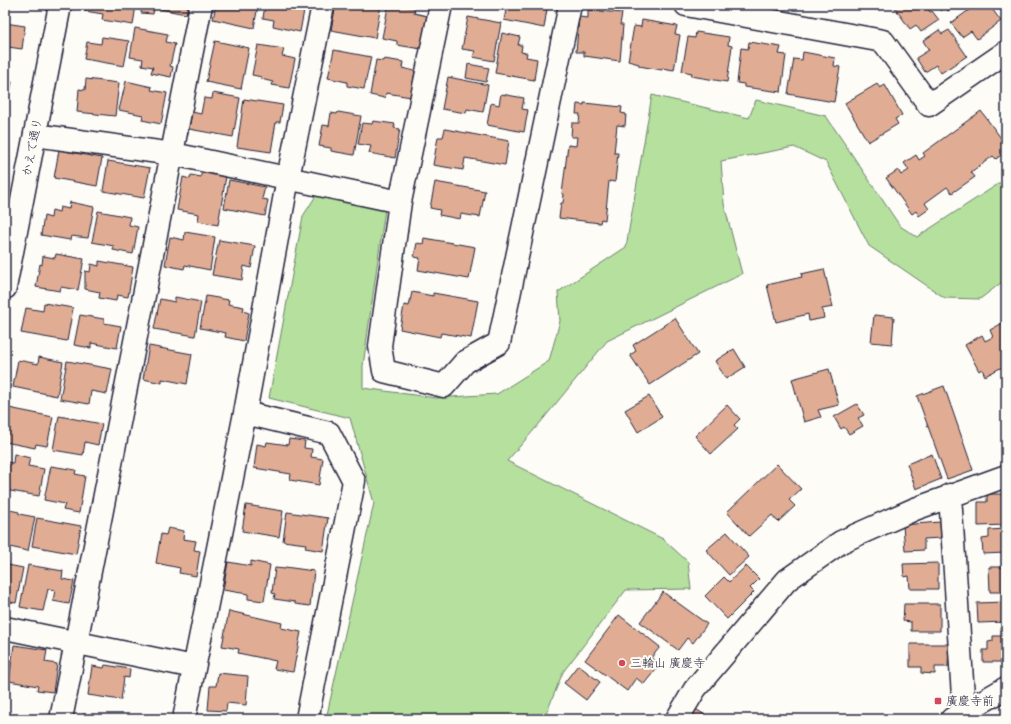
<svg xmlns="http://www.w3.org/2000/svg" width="1011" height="724" font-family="Sriracha,'Klee One',sans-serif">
<rect width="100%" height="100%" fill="#fdfcf7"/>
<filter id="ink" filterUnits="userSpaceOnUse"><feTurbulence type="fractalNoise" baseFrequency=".025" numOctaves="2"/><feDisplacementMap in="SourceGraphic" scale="8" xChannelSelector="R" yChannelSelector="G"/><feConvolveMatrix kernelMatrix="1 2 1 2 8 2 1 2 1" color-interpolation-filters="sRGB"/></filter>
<g filter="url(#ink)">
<path fill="#b6e09e" stroke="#6c816c" d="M652,95L749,118L756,100L826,116L900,226L917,237L1006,179V279L980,299L945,298L869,246L826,162L794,147L721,161L724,204L742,274L607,341L540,423L507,461L663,539L688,562L691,589L626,590L563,672L544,719H326L374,503L350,418L269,398L303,216L317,194L385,209L363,366V388L436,398L497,394L549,361L560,321L558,292L626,247Z"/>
<path fill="#e0ad94" stroke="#22223b" d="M86,5H136L133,25L102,20L103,14L85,11Z
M142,5H188L186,14L154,8L153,14L141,13Z
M216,5H258L254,28L213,19Z
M265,5H305L300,32L273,26L274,20L263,18Z
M336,5H381L375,38L331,30Z
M396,5L415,8L414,13L427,16L421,49L397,45V41L382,38L388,7L396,8Z
M507,5H539V8L547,9L544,28L504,20Z
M842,5H856L855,9L842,7Z
M900,5H925L930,12L932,11L939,20L921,32L916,25L910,29L895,8Z
M937,5H955L948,11L945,7L941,11Z
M976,5H989L1001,21L977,39L971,31L962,37L951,23Z
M588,10L622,13L620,25H623L620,61L584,56V52H576L579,17L588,18Z
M468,17L501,23L494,61L473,57L475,51L462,49Z
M642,20L677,26L675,34L680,35L674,70L662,68V70L639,66V64L628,61L634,26L641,27Z
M5,23L25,26L22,49L8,47L7,52H5Z
M135,28L168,34L166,42L175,44L170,66L173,67L171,77L151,73L153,67L142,65L143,59L130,57Z
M939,30L942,34L949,30L967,56L941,73L936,65L925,72L916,58L929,50L923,41Z
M696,32L729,37L728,45L732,46L727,82L691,76L692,73L682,71L688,37L695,38Z
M502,33L520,37L518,45H522L521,52L527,53L526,57L537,59L534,80L495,73Z
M102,37L129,41L124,66L84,59L87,42L101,44Z
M215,41L249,48L241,89L206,82Z
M749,42L781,47L779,54L786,55L781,92L744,87V84L737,83L741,48L748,49Z
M258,45L284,49L282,56L295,59L289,88L272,85L273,82L261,79L262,77L252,75Z
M334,50L371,57L364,89L347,86V82L328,78Z
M803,52L835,58L834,66L840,67L834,102L788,94L794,59L802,60Z
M384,59L403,62L402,68L415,71L411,97L386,93L385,98L370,95L376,60L383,61Z
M468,64L489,68L486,82L466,78Z
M448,77L488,85L483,112L467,109L466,113L442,109Z
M86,79L119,83L115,116L77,112L79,89L85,90Z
M5,81L12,82L6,112H5Z
M126,81L152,87L151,90L167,93L161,124L142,120L143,115L119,110Z
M877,84L880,88L885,85L902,115L895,119L898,124L868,142L845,103Z
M213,93L240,98L233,137L189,129L192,112L201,114L204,98L212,99Z
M501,94L524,98L522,109L528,110L524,132L487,125L491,103L499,105Z
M244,99L283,105L280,122H276L271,152L237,147Z
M584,103L622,107L621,113L626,114L625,126L617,125L614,153H618L615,182L609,181L605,220L601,219L600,223L559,218L561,203H563L564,194H562L568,145L576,146L577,137H571L572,123H579L580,114H576L577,104L584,105Z
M981,111L1006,145L1002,148L1005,152L996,159L993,156L971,172L975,177L952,193L947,187L925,203L929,209L919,216L916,211L912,214L886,178L898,170L901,175L909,170L904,163L916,155L919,160L925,156L923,153Z
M338,112L361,116L354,155L331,151V148L319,146L323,125L329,126L331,113L337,114Z
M373,121L395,124L394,128L400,129L395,158L369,153L371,146L358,144L362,123L372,124Z
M445,129L509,141L505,165L465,158L463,170L433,165L438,137H443Z
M59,150L102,158L97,186L54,178Z
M108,161L150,168L144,198L103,191Z
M201,172L226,176L218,225L198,221L199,214L177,210L183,177L190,179L191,175L201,177Z
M229,180L265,187L262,199L268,200L265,216L224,208Z
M435,182L485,191L480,217L461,214L460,219L439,215L440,210L430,208Z
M70,202L94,207L88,238L71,236L70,240L41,235L44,216L51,218L52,210L59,212L60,207L69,209Z
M98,211L130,217L129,225L138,227L133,254L113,250L114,246L92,242Z
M185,232L215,237L210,270L185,265L184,269L165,265L170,237L184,240Z
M424,238L475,247L469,279L418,270L420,258L414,257L417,243L423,244Z
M219,240L255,246L251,268L244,266L242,280L212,275Z
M56,254L84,259L78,290L61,287L60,291L36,287L40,264L42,265L43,256L55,258Z
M99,261L133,267L128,297L117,295L116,301L99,298L100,292L85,289V271L90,272L91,264L99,266Z
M824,269L833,307L822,309L824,318L809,321L808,314L776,322L767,285L802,277L801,274Z
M412,292L433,296V293L478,301L471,338L441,333L440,337L400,329L404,305L409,306Z
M206,296L229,300L228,304L244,307L243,311L249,313L244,341L225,337L226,333L200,328Z
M175,297L201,302L195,336L154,329L160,299L175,302Z
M44,303L73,308L67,341L21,333L26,308L43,311Z
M80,315L104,319V323L121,326L117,348L91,343V348L74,345Z
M874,315L894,317L892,344L871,342Z
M675,318L698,354L650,385L630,355L636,351L633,345Z
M1006,321V365L985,376L982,369L979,371L965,345L982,335L985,341L993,337L990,330Z
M149,346L192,354L187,384L162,379V383L143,379Z
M734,349L745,367L726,379L715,361Z
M39,357L63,362L57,396L13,387L18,360L38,364Z
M67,361L112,369L107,394L91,391L89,404L60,399Z
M829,369L839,405L818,410L821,417L804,422L792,379Z
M944,386L973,470L947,479L917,396Z
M649,396L662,417L638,432L625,410Z
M857,404L864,415L858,418L863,426L849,434L844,427L841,429L834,417Z
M727,405L740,419L734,425L738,429L711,454L695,436Z
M9,408L53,417L47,446L36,444L35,448L5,442V427Z
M59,416L102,424L98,445L85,442L83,455L53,450Z
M289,439L305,441L304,448L312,449L311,457L323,459L319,485L290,480L291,474L254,468L257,444L266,446L267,442L288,445Z
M14,454L30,458L28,466L44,469L39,496L5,490V462L13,463Z
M932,454L941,479L916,489L907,464Z
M777,464L801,489L789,500L795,506L778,522L772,515L749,536L727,512Z
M51,466L76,470L75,474L85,476L79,513L63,510L65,504L44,500Z
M987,494H1006V525L978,526V502H987Z
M246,505L283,511L279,537L242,531Z
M5,509L19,512V514L35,517L28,551L5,546Z
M287,512L328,518L323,551L305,548L306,544L283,541Z
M37,518L81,526L76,554L32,546Z
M940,522L941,538L924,539V550L905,551L903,525Z
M168,528L184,531L183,539L196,541L194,550L200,551L196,576L179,573L180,568L156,563L161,534L166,535Z
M1006,529V553L983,554L982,539L989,538V530Z
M727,532L749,557L729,575L706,550Z
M5,560L8,561V565L23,568L16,603L5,601Z
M251,561L270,565L264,601L248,599V594L223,590L228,562L251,566Z
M938,563V589H910L909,576L904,577L903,564Z
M28,565L63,571L62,579L74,581L69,604L53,601L55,590L48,589L43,611L20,607Z
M746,566L759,579L750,588L754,592L727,619L705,596L724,577L729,582Z
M285,567L314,571L310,606L295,604V602L274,599L275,594L272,593L275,568L285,569Z
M989,567H1006V592H990Z
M663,592L707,624L693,643L687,638L678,650L640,622Z
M1006,602V622L978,623L977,603Z
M904,604H940V631H911V622L903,621Z
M229,611L282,623L281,628L301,632L293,672L274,669L276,661L238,653L239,649L222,646Z
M619,615L660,647L651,658L660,664L644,684L636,678L627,691L585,660Z
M993,636H1006V662H983V650H988V642L993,641Z
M910,644H949L948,667H935V674L921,673V667H910Z
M14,645L47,650L45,662L57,664L53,692L37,690L38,686L9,681Z
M105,665L130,669L129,678L124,677L121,700L88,695L92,666L104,668Z
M578,665L600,682L586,700L564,683Z
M218,673L248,676L246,705L227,703L226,711L208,710L210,686H216Z
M694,708L705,715L702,719H686Z
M83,714L117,718V719H82Z"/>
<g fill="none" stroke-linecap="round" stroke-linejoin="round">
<g stroke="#22223b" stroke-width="25">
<path id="street" d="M441,5L400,202L380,346L384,371L444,386L465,362L499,343L570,5
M686,5L883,41L929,105L1006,52
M35,135L173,154L400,202
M245,413L329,433L354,481L307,719
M950,495L964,712
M5,628L194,667
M61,719L201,5
M184,719L245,413L288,178L323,5
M677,719L695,689L787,580L841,542L854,536L915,509L1006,476"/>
</g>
<g stroke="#22223b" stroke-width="25">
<path id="secondary" d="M5,288L60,5
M952,719L1006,688"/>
</g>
<use href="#street" stroke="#fdfcf7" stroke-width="22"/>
<use href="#secondary" stroke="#fdfcf7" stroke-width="22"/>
</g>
</g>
<g fill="#d1495b" stroke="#fdfcf7" stroke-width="1.5">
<circle cx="622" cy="663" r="4"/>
<rect x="934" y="697" width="8" height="8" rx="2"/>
</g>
<g text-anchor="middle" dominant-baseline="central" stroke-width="4" stroke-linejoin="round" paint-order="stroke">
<g font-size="12" fill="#22223b" stroke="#fdfcf7">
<text transform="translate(32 147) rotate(-79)">かえで通り</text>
</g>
<g font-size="12" fill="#22223b" stroke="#fdfcf7" text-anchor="start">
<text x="630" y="663">三輪山 廣慶寺</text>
<text x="946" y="701">廣慶寺前</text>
</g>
</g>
<rect width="1011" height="724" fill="none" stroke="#fdfcf7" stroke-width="20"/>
<rect x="10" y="10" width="991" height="704" fill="none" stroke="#22223b" stroke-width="1.5" filter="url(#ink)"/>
</svg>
